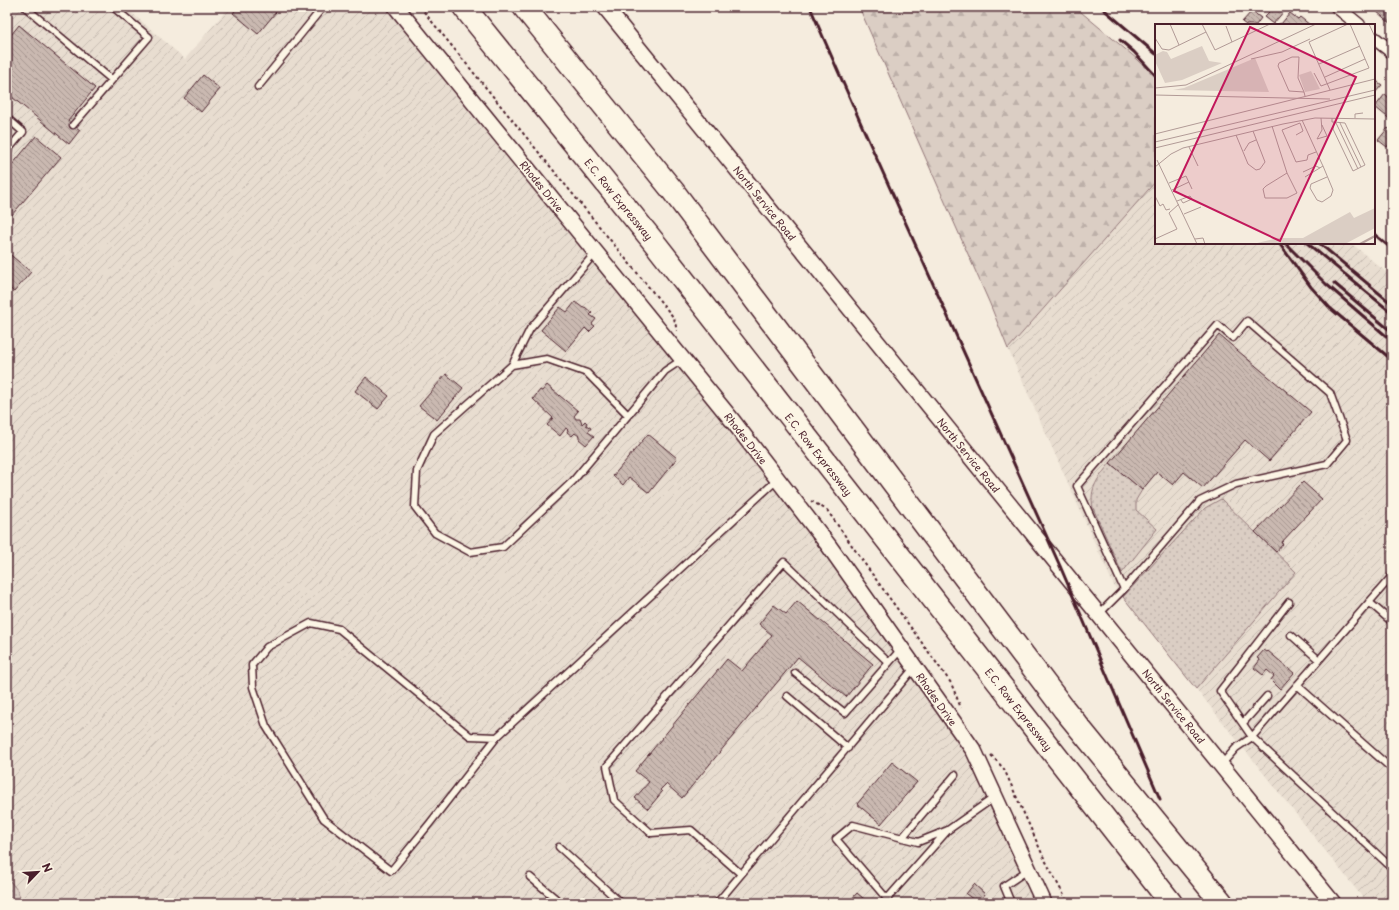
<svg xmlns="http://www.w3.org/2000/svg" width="1399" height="910" font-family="'Playpen Sans',sans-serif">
<defs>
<pattern id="industrial-furrows" width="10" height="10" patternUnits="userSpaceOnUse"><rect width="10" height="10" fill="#e8ddd0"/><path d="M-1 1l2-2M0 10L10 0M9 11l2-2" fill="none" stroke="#c8bdb3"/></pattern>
<pattern id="grass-dots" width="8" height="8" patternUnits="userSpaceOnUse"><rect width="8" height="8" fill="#dbcec4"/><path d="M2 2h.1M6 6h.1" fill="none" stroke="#bdb0a9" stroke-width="1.8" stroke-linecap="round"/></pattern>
<pattern id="forest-firs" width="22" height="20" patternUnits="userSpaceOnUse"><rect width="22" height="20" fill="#dbcec4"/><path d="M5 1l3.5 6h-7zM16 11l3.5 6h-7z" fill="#bdb0a9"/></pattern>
<pattern id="building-back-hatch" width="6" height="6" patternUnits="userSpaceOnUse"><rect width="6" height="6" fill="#cab9b1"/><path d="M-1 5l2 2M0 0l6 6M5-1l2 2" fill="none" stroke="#a69690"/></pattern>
</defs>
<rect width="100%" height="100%" fill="#f5ecde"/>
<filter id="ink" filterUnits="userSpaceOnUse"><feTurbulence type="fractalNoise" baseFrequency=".025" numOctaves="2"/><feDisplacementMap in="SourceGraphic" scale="8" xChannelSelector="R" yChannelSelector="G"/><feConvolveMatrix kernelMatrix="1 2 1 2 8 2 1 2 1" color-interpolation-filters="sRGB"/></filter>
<g filter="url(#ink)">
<path fill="url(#industrial-furrows)" d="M7,7H125L185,59L229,7H386L689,377L796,513L921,684L972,762L1036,903H23L17,890L7,877Z
M1156,181V243H1351L1392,277V903H1367L1114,586L1008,349Z"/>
<path fill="url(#grass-dots)" stroke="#927678" d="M1110,463L1142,490L1136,500V510L1157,529L1122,573L1093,508C1089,487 1098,479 1110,463Z
M1221,499L1296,572L1196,689L1123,597L1205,508Z
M7,877L17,890L23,903H7Z"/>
<path fill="url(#forest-firs)" stroke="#927678" d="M859,7H1075L1137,59L1156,77V181L1008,349L990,304Z"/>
<path fill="url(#building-back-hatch)" stroke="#4a1f2b" d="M238,7H280L258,34L233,13Z
M1262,7H1282L1285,10L1273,24L1264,17L1269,12Z
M1377,7H1392V25L1375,10Z
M1252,11L1261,18L1256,25H1246L1242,22Z
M1290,13L1298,19L1300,17L1310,25H1278L1280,23L1281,24Z
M19,25L95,88L68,121L80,130L69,144L7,93V40Z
M203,75L220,89L201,112L184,98Z
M1374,79L1382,85L1374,94Z
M1385,94L1392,100V121L1375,107Z
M1388,128L1392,131V141L1387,147L1378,140Z
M36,136L61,157L11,216L7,213V171Z
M7,252L31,272L14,292L7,286Z
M575,302L583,308L585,307L592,313L590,315L596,319L592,324L595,326L589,332L585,328L566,351L541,330L560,307L567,312Z
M1219,335L1311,412L1269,461L1245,440L1203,488L1184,472L1173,485L1157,472L1142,490L1110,463Z
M446,374L463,388L437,420L419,406Z
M366,377L389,396L378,409L355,391Z
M547,385L578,411L574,416L576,419H580L582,424L585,421L587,423L586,425L591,428L588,432L594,436L586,445L579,439V436L575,433L572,436L567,432L568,430L566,428L560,436L547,425L553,418L533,399L540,390L542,391Z
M648,434L677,458L649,493L629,477L623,485L613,476Z
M1303,482L1322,499L1281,543L1283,544L1276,552L1255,532Z
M797,601L873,664L846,697L798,657L682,798L666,784L660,790L662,792L648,809L635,798L649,782L635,771L727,659L742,671L772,635L759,624L774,605L786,614Z
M1264,650L1267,652L1268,651L1294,673L1280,689L1271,680L1274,676L1267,670L1263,675L1254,668L1260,660L1257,658Z
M892,762L917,782L881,824L857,804Z
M974,884L985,894L978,903L966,894Z
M857,893L869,903H848Z"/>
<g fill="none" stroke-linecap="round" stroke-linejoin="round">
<g stroke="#4a1f2b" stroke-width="9">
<path id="service" d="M25,7L112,80
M258,87L323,7
M7,118L23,132L7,151
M73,125L149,37L113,7
M596,252L530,329L512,365L434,434L417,471L415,507L435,533L470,552L503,547L573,481L665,371L683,359
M512,365L547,359L587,373L628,415
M1289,602L1220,691L1252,737L1392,868
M1369,602L1392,622
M1099,614L1124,589L1200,501L1236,484L1327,464L1347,440L1330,393L1247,321L1233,338L1218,325L1077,486L1124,589
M1291,635L1319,660
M795,673L845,713L901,649
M1297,685L1392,769
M787,696L848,748
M1243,723L1267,696
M497,737L430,823L391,871L324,819L266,726L253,687L252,665L267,647L311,623L339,629L470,736L497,737L778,479
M1221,765L1236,748L1252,737L1392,576
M948,830L887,899L836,839L853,825L918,842L948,830L995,797
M902,838L955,775
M559,847L621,903
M741,874L691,830L651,833L614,800L607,766L784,562L889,663
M530,877L561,903
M717,903L914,668
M1001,903L1010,900
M1011,903L1004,886L1028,870"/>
</g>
<g stroke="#4a1f2b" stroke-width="15">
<path id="minor" d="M1337,7L1359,25
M1374,38L1392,52"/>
</g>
<g stroke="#4a1f2b" stroke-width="18">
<path id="tertiary" d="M396,7L732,420L829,546L974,751L1044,903
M605,7L1333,903"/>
</g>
<g stroke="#4a1f2b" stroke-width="25">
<path id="motorway" d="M464,7L657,246L1171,903
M524,7L673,191L1064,709L1222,903"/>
</g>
<path stroke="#4a1f2b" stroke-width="2" stroke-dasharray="3 3" stroke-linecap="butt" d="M420,7L674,318L677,331
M811,501L827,510L867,567L951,683L961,708
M991,755L1004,769L1044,858L1068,903"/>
<use href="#service" stroke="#fcf5e5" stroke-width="6"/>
<use href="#minor" stroke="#fcf5e5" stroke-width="12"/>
<use href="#tertiary" stroke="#fcf5e5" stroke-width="15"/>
<use href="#motorway" stroke="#fcf5e5" stroke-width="22"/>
<path stroke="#4a1f2b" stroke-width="3" d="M810,7L862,126L1060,566L1160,799
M1101,7L1156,54
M1120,40L1134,52L1156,76
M1374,234L1392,249
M1279,243L1311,287L1330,308L1392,360
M1285,243L1326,284L1392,341
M1307,243L1392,313
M1319,243L1392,304
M1334,283L1392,332"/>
</g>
</g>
<g text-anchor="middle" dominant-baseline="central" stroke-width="3.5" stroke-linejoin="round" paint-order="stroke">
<g font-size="10" fill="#4a1f2b" stroke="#fcf5e5">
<text transform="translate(542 186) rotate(51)">Rhodes Drive</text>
<text transform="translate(619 199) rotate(51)">E.C. Row Expressway</text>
<text transform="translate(765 203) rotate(51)">North Service Road</text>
<text transform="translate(746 438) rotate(52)">Rhodes Drive</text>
<text transform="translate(819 454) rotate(52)">E.C. Row Expressway</text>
<text transform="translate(969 455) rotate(51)">North Service Road</text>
<text transform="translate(937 699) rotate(55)">Rhodes Drive</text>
<text transform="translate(1174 706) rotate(51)">North Service Road</text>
<text transform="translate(1019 709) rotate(52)">E.C. Row Expressway</text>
</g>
</g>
<g transform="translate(1155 24)">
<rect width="220" height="220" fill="#f5ecde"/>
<path d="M156,47L165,65L150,68L144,51ZM220,184V204L190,220H98L124,214H148L195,188L199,194Z" fill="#dbcec4"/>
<path d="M100,34L114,68L18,66L29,64Z" fill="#dbcec4"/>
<path d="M47,22L54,37L67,39L27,56L10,59L0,37V31L8,27L12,28L16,35Z" fill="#dbcec4"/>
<path fill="none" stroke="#b8a39e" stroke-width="2" d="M205,220L220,212"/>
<path fill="none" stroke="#b19a96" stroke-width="1" d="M15,0L24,21M47,0L60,26L115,0M214,0L220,13M71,2L77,18M0,14L7,25L14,26L51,8M96,35L127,28L155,15M164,40L205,22M159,49L166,62L214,44L195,0M170,53L210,35M0,64L31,61L161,0M175,66L154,18L193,0M149,68L134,67L123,42L124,39L137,33H144L143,54L149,68L150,72M0,71L175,75M166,94L167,106L162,115L172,112L167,101M177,94V98H179L190,99L210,141L198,147L178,105L179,98M200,94V90L208,89M147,96L167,140L168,142L178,166L176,172L167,178L162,176L155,164L156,160L172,153M145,99L127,106L141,138L152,136L153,131L161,128M181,99L203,145M185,99L206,143M117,102L132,149L111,162L108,165L110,174H132L142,169L132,149M0,110L220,55M81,111L93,140L101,146L105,145L110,138L98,107M141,111L148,107L145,99M0,118L220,66M34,123L43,142M0,124L220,71M89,127L94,119L101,116M2,136L42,220M0,143L16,130L28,124L128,100L160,94L220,95M148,148L161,142L165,144M150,153L168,142M14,159L31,152L37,165M17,166L34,158M0,172L5,182L8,180L11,186L15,185M22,177L35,172L37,175L28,179L26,176M29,190L46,183M0,215L22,205L14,189L24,180M40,215L48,214L50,220"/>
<path fill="#c2185b" fill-opacity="0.15" stroke="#c2185b" stroke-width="2" d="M95,3L201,53L125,217L19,167Z"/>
<rect width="220" height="220" fill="none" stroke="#4a1f2b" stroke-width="2"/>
</g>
<rect width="1399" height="910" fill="none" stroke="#fcf5e5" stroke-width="24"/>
<rect x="12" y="12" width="1375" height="886" fill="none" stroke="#4a1f2b" stroke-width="1.5" filter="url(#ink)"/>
<g transform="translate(38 872) rotate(65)" stroke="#fcf5e5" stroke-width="3" paint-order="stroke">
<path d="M0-3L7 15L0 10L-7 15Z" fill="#4a1f2b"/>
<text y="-6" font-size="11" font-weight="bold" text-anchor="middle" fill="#4a1f2b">N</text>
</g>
</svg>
